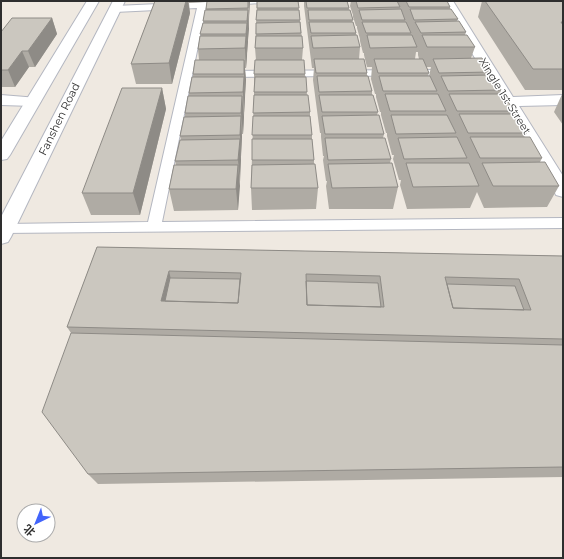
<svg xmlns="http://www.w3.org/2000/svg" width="564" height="559" font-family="Montserrat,'Noto Sans SC',sans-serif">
<rect width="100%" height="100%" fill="#efe9e1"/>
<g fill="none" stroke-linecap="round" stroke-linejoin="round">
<g stroke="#b4b7c1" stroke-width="2">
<path id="service" d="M224,1H265L261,3L206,7L162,222L563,218V228L1,233V225L5,224L148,222L197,8L115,12L111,9L115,6Z
M451,70L456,73L455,75L224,77L219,74L224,71Z"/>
</g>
<g stroke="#b4b7c1" stroke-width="2">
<path id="minor" d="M441,1H453L513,97L563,95V105L519,106L563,176V197L556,195L554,191Z
M1,95L38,98L41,101L38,104L33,106L1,105Z"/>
</g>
<g stroke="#b4b7c1" stroke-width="2">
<path id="secondary" d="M87,1H99L10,155L7,159L1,160V141Z
M113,1H125L11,237L8,242L1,244V217Z"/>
</g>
<use href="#service" fill="#fff" fill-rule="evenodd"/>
<use href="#minor" fill="#fff" fill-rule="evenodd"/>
<use href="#secondary" fill="#fff" fill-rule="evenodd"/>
</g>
<path fill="#afaba4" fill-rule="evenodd" d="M155,1H250L247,56L246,68H245L246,80L243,134H242L238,210L174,211L169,189L176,165L175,161L181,140L180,136L185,117V113L189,96V93L193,77V74L199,60L198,49L201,36L200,34L204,23L203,21L206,10L207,2L189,3L190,13L172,84H136L131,64Z
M257,1H298L303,48L302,60L305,74L307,95L310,112V116L312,135V139L314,160V164L318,188L316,209L252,210L251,188L254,95V74L256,60L255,48Z
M304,1H347L349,8V10L353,20L352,22L356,33V35L360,47L359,59L367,73V76L372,91V95L378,112L377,115L384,134L383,138L391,159L390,163L398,187L393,209H329L326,186L327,181H326L323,160L324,156H323L321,137V133H320L313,80L314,68H312L304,6Z
M351,1H447L450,7V9L458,19L457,21L466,32L465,35L475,47L471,58L490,72L489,75L501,90L500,94L514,111L512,114L527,133L525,137L542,158L540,162L559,186L547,207L484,208L477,192L470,208L407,209L400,185L401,180H399L393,159L394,155H392L387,136V133H386L381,115V112H380L376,97V94H375L371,79L372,67H367L364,55V53H363L360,41V39L357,28V26H356L353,17V15L350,6ZM416,52H418V55L419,59H415ZM426,67H431L429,76H428L429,73Z
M482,1H563V90H525L478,17Z
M52,18L57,34L35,67H29L15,87H1V32Z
M162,88L166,109L140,215H91L82,193Z
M563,92V125L554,112Z
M97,247L563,256V477L98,484L88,474L71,333L67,327Z"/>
<path fill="#8e8b86" d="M186,1H188L190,13L172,84L169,63Z
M249,1H250L249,15Z
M248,10L249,29L248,40L247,21Z
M52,18L57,34L35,67L28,51Z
M247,23L248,42L247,53L246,34Z
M246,36L247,56L246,68L245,48Z
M22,51L29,67L15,87L8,70Z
M244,60L246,80L245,94L244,74Z
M244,77L245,98L244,113L243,92Z
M162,88L166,109L140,215L133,193Z
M242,96L244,117L243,134L241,113Z
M241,116L242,137L241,157L240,135Z
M240,139L241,160L240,182L238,160Z
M238,165L240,186L238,210L236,189Z
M169,271L174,292L171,308L161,301Z"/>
<path fill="#cbc7bf" stroke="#8e8b86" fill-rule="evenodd" d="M155,1H186L169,63L131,64Z
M207,1H248V8L206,9Z
M257,1H298L299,8H257Z
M306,1H347L349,8H307Z
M356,1H397L400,7L358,8Z
M406,1H447L450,7H409Z
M485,1H563V22H561L563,25V69H533Z
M401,9L405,20H362L359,10Z
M410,9H451L458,19L414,20Z
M205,10H248L247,21H203Z
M257,10H299L300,20H256Z
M308,10H350L353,20H309Z
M12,18H52L28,51H22L8,70H1V32Z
M459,21L466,32L421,33L415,22Z
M300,22L301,33L256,34V23Z
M309,22H353L356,33H311Z
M362,22H406L411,33H366Z
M203,23H247L246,34H200Z
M357,35L360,47L313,48L311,36Z
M367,35H412L417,47L370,48Z
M422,35H467L475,47H427Z
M200,36H246L245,48L198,49Z
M256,36H302L303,48H255Z
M482,58L490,72L439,73L433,59Z
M314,59H364L367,73H316Z
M374,59H423L429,73H378Z
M195,60H244V74H193Z
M255,60H304L305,74H254Z
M492,75L501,90L448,91L441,76Z
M317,76H368L372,91L319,92Z
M379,76H430L437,91H383Z
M192,77H244L243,92L189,93Z
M255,77H306L307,92H254Z
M122,88H162L133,193H82Z
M385,94H438L446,111H390Z
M449,94H503L514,111H457Z
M254,95H308L310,112L253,113Z
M319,95H373L378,112H322Z
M188,96H242L241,113H185Z
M459,114H515L527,133H468Z
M379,115L384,134H325L322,116Z
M391,115H447L456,133L396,134Z
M241,116L240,135L180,136L184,117Z
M253,116H310L312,135H252Z
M457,137L467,158L404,159L398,138Z
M470,137H530L542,158H480Z
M325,138H385L391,159L328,160Z
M240,139L238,160L175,161L180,140Z
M252,139H312L314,160H252Z
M545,162L559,186H493L482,163Z
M392,163L398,187L332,188L328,164Z
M406,163H469L479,186L413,187Z
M315,164L318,188H251L252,165Z
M174,165H238L236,189H169Z
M97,247L563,256V339L67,327ZM169,271L241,273L238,303L161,301ZM306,274L380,276L384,307L307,305ZM445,277L519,279L531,310L453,308Z
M170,278L240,279L238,303L165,301Z
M306,281L378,283L381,307L307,305Z
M447,284L515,286L524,310L453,308Z
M71,333L563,345V467L88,474L42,412Z"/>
<g text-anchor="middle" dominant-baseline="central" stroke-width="3" stroke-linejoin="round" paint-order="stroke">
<g font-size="11" fill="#2e2e2e" stroke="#fff">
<text transform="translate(505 96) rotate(58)">Xingle 1st Street</text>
<text transform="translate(59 119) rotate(-64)">Fanshen Road</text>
</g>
</g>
<rect width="564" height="559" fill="none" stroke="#2e2e2e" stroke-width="4"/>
<g transform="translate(36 523) rotate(223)"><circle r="19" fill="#ffffff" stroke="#ababab"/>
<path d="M0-3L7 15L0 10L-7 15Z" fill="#4264fb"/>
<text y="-6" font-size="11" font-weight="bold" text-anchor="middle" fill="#2e2e2e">北</text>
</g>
</svg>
